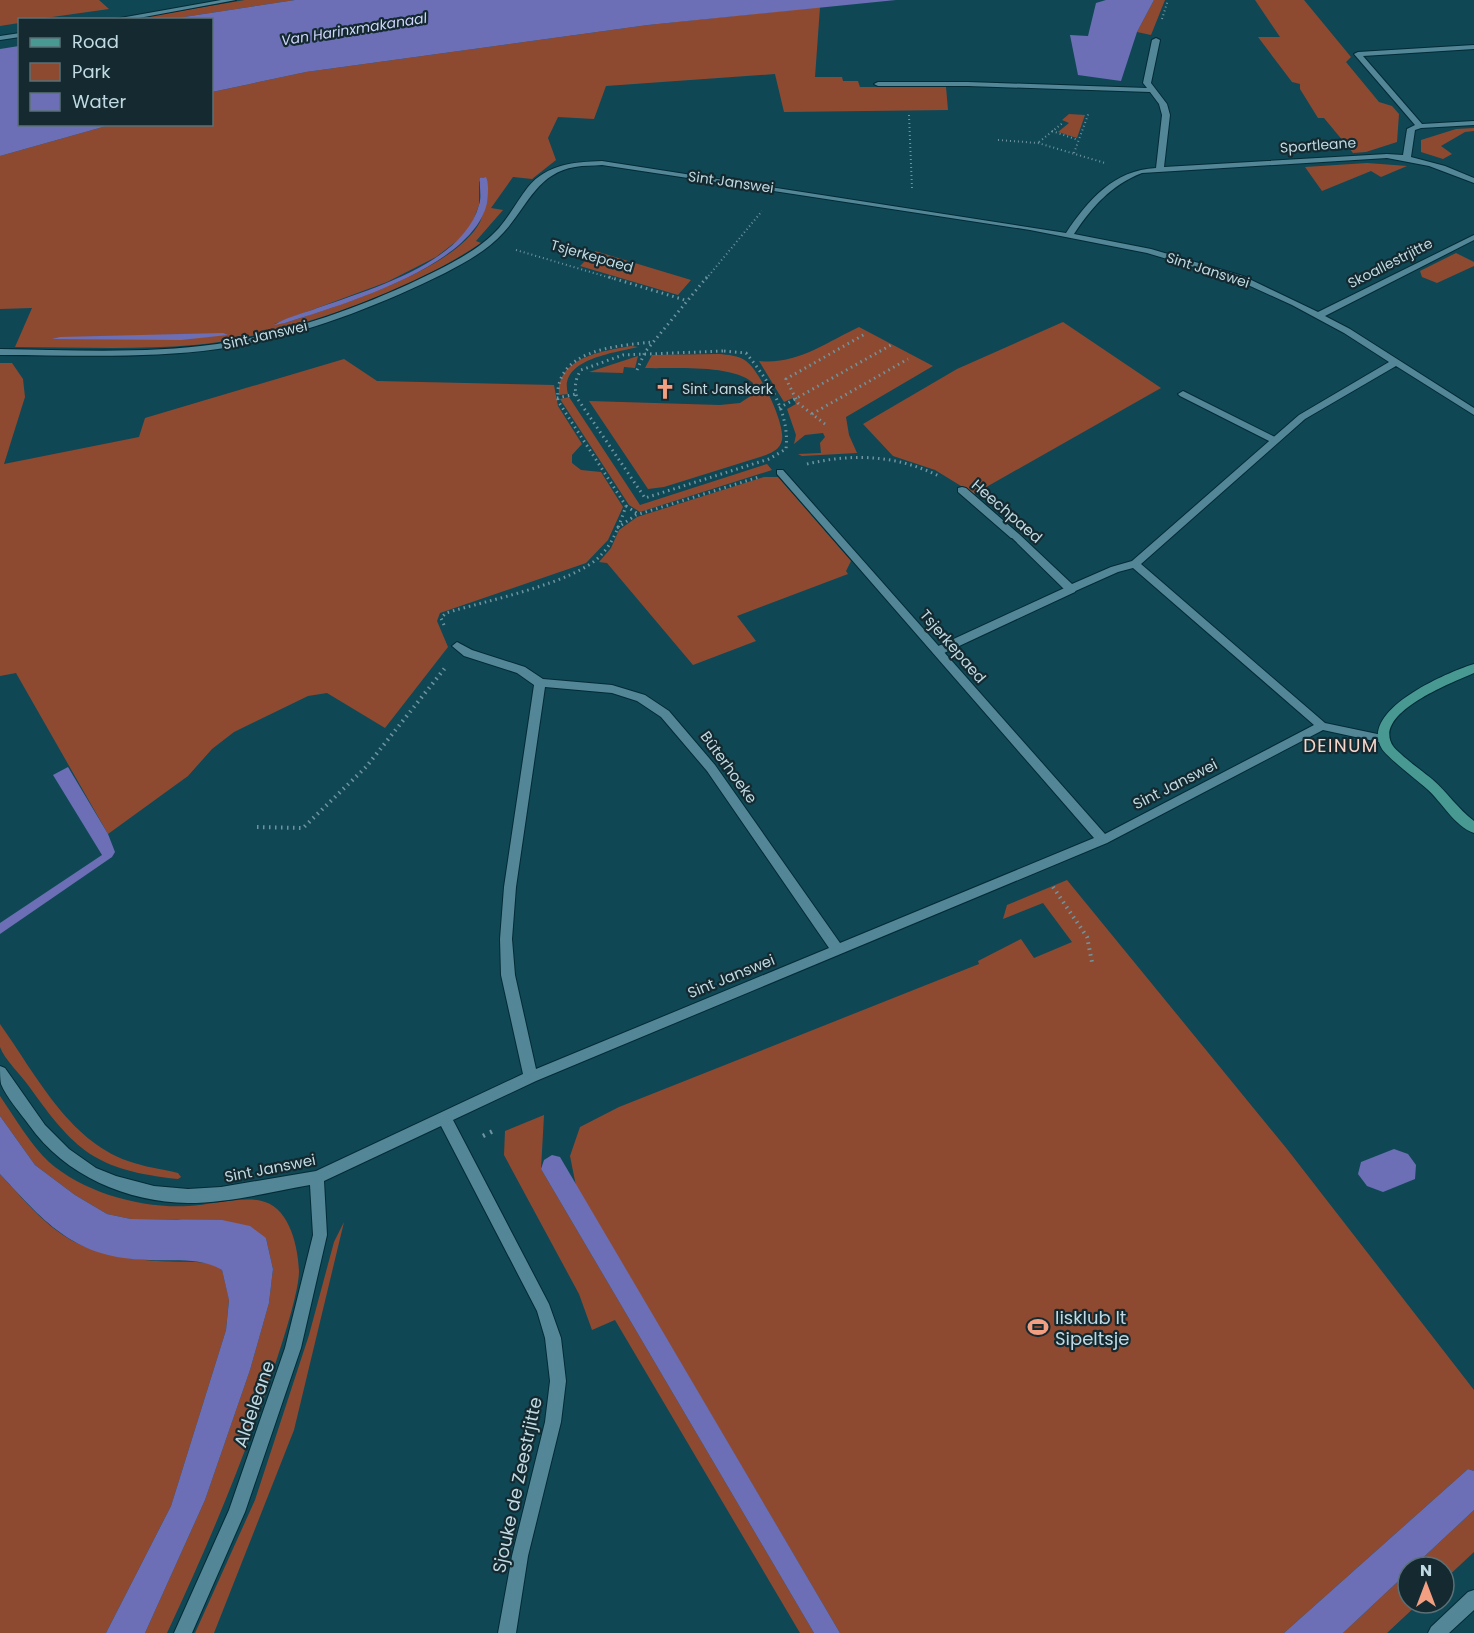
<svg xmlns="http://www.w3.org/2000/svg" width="1474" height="1633" font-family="Poppins,sans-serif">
<rect width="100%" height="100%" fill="#104755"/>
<path fill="#8e4a31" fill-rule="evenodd" d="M0,0H99L109,9L38,19L20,20L19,23L0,26Z
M245,0H295L171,19L127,20Z
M1154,0H1165L1151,35L1137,32Z
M1255,0H1304L1351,57L1346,62L1379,102L1392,106L1399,114L1397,142L1366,152L1353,153L1324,118H1318L1300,89V84L1292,82L1258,37H1280Z
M820,7L815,77H842L843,81H858L860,87H946L948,110L784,112L775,74L606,86L594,119L558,117L548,138L556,160L532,179L513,177L491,208L503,210L476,241L481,243C408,293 282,337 194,345C135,350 74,347 15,347L32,308L0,309V156L110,125L212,124V92L306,72L648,25ZM483,177H486C487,194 487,206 480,222C455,270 336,307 285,323L274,324L387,282L436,257L462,237L471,226L479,205V182Z
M1069,114L1085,115L1077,138L1058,132L1069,123L1062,120Z
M1474,128V131L1465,132L1441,146L1452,154L1443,159L1421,152V140L1456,129Z
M1367,163L1407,166L1381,177L1371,171L1322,191L1305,167Z
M595,251L691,280L678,295L580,266Z
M1456,253L1474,262V266L1437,283L1422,277L1420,271Z
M1063,322L1161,388L974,494L935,470L893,456L863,424L957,369Z
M859,327L933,366L846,417L849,435L857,453L802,456L798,454L821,453L820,443L825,437L823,433L805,435L794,444L796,435L787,409L796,404L793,398L784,402L759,361C797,365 827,342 859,327Z
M631,346L638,347C615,353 558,359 568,394L559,395C556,358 602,351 631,346Z
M719,354C728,355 738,355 746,361C760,371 785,423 782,440C780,449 773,452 766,455L664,487L648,489L589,401L720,405L740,403L752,395L753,383C732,364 673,369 645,368L652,355Z
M638,356L635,368L624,367L623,373L589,372Z
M344,359L377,381L554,385L558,406L582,444L572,455V463L581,470L601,472L623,507L608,540L586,563L440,613L437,621L448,647L385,728L327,693L308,696L234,732L212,749L188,776L108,834L16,673L0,676V363H12L23,379L25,397L4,464L139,437L145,418Z
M569,397L640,505L767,464L772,470L640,512L629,505L560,399Z
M764,477H778L851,561L846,571L848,574L737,616L756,641L693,665L607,563L599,562L611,548L619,530L637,517Z
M1067,880L1287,1149L1474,1390V1471L1468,1469L1284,1633H840L576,1186L570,1156L580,1127L619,1107L979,964L978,961L1021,939L1034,958L1072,942L1043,903L1003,919L1007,905Z
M0,1024C35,1073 68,1140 128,1161C144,1167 162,1169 178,1173L181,1177L178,1179C95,1170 75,1151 28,1085C20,1074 5,1060 0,1047C0,1041 0,1031 0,1024Z
M0,1096C15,1118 30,1144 49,1162C84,1193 143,1209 189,1206C210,1205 247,1195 265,1202C290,1210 298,1247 299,1271C299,1293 281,1346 274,1368C244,1459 208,1546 167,1633H145L205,1500L250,1370L269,1303L273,1269L266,1238L177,1219H131L107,1214L75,1195L35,1165L0,1116Z
M544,1115L541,1169L814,1633H800L615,1320L592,1330L579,1294L504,1155L505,1131Z
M0,1174C49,1228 68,1252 144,1260C167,1263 190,1260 213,1264L222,1270L229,1299L226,1330L171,1506L106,1633H0Z
M344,1222L294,1430L214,1633H195L255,1500L309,1335L334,1242Z
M1474,1510V1552L1444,1580V1567H1413Z
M1408,1572V1603H1419L1387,1633H1343Z"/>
<path fill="#6c6fb5" d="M295,0H896L648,25L306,72L212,92V20L171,19Z
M1106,0H1154L1137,32L1121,81L1078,75L1070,35L1088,36L1096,3Z
M19,46L20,124L110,125L0,156V49Z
M486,177C489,183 488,195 487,203C473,267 341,305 285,323L274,325C285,318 300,314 312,310C364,291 463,265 479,205C482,196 479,187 480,178Z
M223,333L228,335L181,340L52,339L60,337Z
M68,767L108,834L115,852L112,857L0,934V923L102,855L53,775Z
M0,1116L35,1165L75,1195L107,1214L131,1219L222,1220L250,1226L266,1238L273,1269L269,1303L250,1370L205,1500L145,1633H106L171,1506L226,1330L229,1300L222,1270C201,1257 174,1261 150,1260C76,1259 47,1225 0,1174Z
M1394,1149L1408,1154L1416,1165L1415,1179L1383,1192L1367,1186L1358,1174L1361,1162Z
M552,1155L560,1157L840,1633H814L541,1169L544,1160Z
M1468,1469L1474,1471V1510L1413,1567H1408V1572L1343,1633H1284Z"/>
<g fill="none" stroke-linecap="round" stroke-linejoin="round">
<g stroke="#022b36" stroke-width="2">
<path id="lane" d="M1183,391L1277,438L1279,440L1277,442H1271L1180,396L1178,394Z
M962,487L966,488L1019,534V538H1011L958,492V488Z
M1071,585L1076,589L1075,592L942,654H934L933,651L934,648Z"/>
</g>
<g stroke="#022b36" stroke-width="2">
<path id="street" d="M221,0H236L128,20H109Z
M20,33V37L0,40V36Z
M1156,38L1160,40L1151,83L1167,104L1170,115L1164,167L1387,154L1403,155L1407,129L1415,125L1354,54L1358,52L1474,45V49L1363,56L1422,124L1474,121V125L1421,128L1415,130L1411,157L1445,166L1474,178V183L1429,166L1387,158L1142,173C1111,185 1092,207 1074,234L1151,249L1243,276L1318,312L1474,235V240L1325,316L1350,329L1474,408V415L1396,366L1305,419L1141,564L1325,723L1387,736L1389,739L1387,742L1383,743L1323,730L1107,843L536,1081L453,1120L549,1304L561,1338L566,1381L561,1422L528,1556L516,1633H498L512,1556L545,1422L550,1381L545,1338L537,1311L441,1126L324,1181L327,1235L301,1348L245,1512L192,1633H174L229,1510L285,1348L313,1235L310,1185C270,1192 229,1203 188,1203C127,1202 65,1176 29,1125C21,1114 6,1097 1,1084C0,1079 0,1071 0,1066L5,1068L45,1125L69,1149L96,1168L116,1176L154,1186L188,1189L221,1187L316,1171L523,1074L501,975L500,939L504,887L534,685L517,673L464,656L452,646L457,642L472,650L525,667L543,679L612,685L645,695L669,711L715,765L840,943L1094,838L777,474V470H783L1105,834L1314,725L1133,568L1118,572L1071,593L1067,592L1010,536L1011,534H1019L1072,584L1111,567L1132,561L1299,415L1389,362L1344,333L1292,305L1237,280L1147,253L1030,230L602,165C593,166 584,165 575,167C537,173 527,207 504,232C488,250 466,262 445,273C374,308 296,338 218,349C146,359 72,355 0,355V349C72,350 145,354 217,344C292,333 373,303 440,269C461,258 483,246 499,228C510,215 518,200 528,187C547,164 574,162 602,161L1066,233C1088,200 1114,170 1156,168L1162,115L1159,104L1150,92L968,86H878L874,84L878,82H968L1147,88L1143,83L1152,40ZM545,687L612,693L637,701L661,717L707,771L829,948L536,1069L515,975L512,939L516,887Z
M1474,1590V1610L1449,1633H1428L1431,1627L1468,1592Z"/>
</g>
<g stroke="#022b36" stroke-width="2">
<path id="secondary" d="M1474,664V673C1454,682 1371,713 1393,746C1400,755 1422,771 1432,779C1447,792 1458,809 1474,821V833C1454,826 1442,802 1427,789C1417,780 1388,758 1382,749C1358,710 1448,672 1474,664Z"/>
</g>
<path stroke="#6e95a0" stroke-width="2" stroke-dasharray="1 3" stroke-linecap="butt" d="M1162,19L1168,0
M909,115L912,189
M1052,131L1078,140
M998,140L1038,143L1105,163
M1039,142L1064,122
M1074,153L1089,112
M516,250L614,279
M706,279L762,211"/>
<path stroke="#6e95a0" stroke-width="3" stroke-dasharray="1.5 4" stroke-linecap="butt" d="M609,277L688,301
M724,351L746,353C768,380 790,412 786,449L769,459L645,498L577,398C574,388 575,379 581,370L623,355Z
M637,370L645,352L707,277
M557,398L576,394
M779,408L891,345
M812,414L908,359
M825,424L798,403L786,379L865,334
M807,464C854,453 897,455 941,477
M626,506L638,514
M617,528L636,515L759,477
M444,625L441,618L446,613C484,601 576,583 601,555C614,542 620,523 626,506L558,401C553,350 614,346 653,342"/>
<path stroke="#6e95a0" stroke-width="4" stroke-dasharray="1.5 4.5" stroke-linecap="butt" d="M257,827L303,828L366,767L445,668
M1053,887L1087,937L1092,962"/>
<path stroke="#6e95a0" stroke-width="4.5" stroke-dasharray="2 6" stroke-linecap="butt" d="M483,1136L493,1131"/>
<use href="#lane" fill="#538696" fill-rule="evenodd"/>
<use href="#street" fill="#538696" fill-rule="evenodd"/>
<use href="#secondary" fill="#479992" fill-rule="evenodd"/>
</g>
<defs>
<g id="church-bare" transform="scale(1.62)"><path d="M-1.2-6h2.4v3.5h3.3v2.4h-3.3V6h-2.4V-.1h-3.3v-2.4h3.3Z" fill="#f39f82" stroke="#142a30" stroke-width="2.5" paint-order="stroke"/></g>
<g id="stadium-bare" transform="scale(1.62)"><path d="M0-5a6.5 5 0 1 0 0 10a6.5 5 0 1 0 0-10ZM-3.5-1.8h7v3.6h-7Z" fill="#f39f82" stroke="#142a30" stroke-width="2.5" paint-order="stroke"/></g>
</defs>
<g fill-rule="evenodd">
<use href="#church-bare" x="665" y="389"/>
<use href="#stadium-bare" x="1038" y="1327"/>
</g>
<g text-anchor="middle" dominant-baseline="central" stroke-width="4.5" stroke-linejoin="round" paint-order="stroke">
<g font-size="14" font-style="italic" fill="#d1d6fe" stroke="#142a30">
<text transform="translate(354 29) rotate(-9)">Van Harinxmakanaal</text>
</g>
<g font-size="14" fill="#c0d9e2" stroke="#142a30">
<text transform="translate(1318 145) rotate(-4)">Sportleane</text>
<text transform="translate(731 182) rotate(8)">Sint Janswei</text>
<text transform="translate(592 256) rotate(16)">Tsjerkepaed</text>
<text transform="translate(1390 263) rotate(-27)">Skoallestrjitte</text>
<text transform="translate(1208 270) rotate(18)">Sint Janswei</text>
<text transform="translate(265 335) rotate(-13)">Sint Janswei</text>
</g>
<g font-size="14" fill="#c0d9e2" stroke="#142a30" text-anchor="start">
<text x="682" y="389">Sint Janskerk</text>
</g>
<g font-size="15" fill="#c0d9e2" stroke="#142a30">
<text transform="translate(1007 511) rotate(41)">Heechpaed</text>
<text transform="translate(953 646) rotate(49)">Tsjerkepaed</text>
<text transform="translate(729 767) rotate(54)">Bûterhoeke</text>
<text transform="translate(1175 784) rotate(-27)">Sint Janswei</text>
<text transform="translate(731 976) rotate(-22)">Sint Janswei</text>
<text transform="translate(270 1168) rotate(-11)">Sint Janswei</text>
</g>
<g font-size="18" letter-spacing="1.5" fill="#f6d5c9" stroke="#142a30">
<text x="1341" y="745">DEINUM</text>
</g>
<g font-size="18" fill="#c0d9e2" stroke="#142a30" text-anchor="start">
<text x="1055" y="1317">Iisklub It<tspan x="1055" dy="21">Sipeltsje</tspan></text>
</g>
<g font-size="18" fill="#c0d9e2" stroke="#142a30">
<text transform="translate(254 1404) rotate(-71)">Aldeleane</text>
<text transform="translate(517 1485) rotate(-78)">Sjouke de Zeestrjitte</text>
</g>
</g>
<rect x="18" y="18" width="195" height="108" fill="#142a30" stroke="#597077" stroke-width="1.5"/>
<rect x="30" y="38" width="30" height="9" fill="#479992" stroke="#597077" stroke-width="1.5"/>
<text x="72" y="48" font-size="18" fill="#c0d9e2">Road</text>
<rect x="30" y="63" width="30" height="18" fill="#8e4a31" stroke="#597077" stroke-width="1.5"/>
<text x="72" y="78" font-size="18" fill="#c0d9e2">Park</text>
<rect x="30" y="93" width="30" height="18" fill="#6c6fb5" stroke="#597077" stroke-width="1.5"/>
<text x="72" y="108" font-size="18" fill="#c0d9e2">Water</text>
<g transform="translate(1426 1585)"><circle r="28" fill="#142a30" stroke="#597077" stroke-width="1.5"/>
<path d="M0-4.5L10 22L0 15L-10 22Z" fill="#f39f82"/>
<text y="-9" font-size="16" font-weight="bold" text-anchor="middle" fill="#c0d9e2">N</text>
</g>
</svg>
